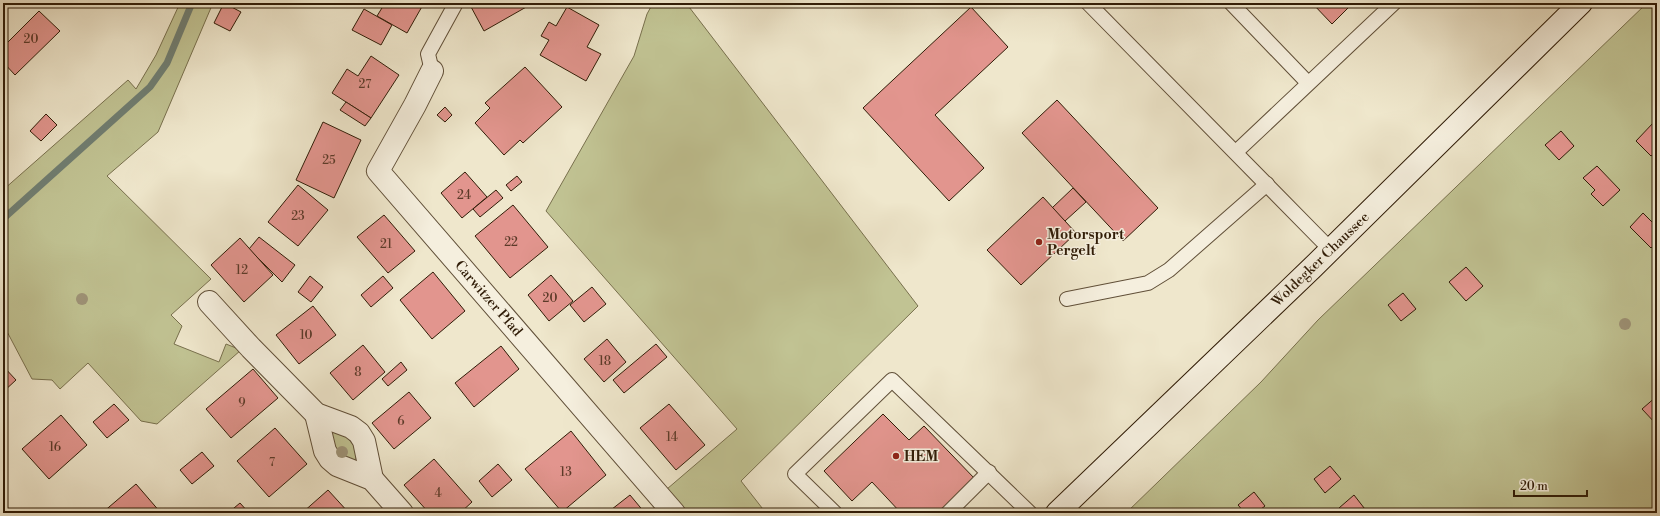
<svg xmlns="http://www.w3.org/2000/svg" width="1660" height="516" viewBox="0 0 1660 516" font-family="'Libre Bodoni',serif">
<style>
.green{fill:#c1c393;stroke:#78704d}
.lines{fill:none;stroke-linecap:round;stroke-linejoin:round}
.stream{stroke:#707e72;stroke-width:7}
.building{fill:#e2958e;stroke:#301c07}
.service-casing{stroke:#604f38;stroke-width:16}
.minor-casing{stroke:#604f38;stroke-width:24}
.secondary-casing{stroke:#301c07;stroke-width:24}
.service{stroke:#f5efde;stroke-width:14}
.minor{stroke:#f5efde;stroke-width:22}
.secondary{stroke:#f5efde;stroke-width:22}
.tree{fill:#9e9377}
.poi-dot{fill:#8f2418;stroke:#f5efde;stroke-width:1.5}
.labels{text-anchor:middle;stroke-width:3;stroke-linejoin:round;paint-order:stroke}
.number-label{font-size:12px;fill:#5c3a29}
.poi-label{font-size:14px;font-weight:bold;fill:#301c07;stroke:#f5efde;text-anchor:start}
.street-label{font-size:14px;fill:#301c07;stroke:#f5efde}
</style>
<rect width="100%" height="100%" fill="#efe7cc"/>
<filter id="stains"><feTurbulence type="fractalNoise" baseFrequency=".005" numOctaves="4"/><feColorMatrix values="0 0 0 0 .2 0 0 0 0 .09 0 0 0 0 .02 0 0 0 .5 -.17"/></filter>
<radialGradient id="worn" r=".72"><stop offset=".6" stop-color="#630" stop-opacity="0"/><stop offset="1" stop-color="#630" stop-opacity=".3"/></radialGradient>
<g class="green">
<path d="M180,3H213L158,132L107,176L211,279L171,315L182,326L174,344L219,362L226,344L241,350L157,424L141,421L88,363L60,389L52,380L32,379L3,324V190L128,80L136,89L156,55Z"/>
<path d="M653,3H686L918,306L741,481L766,513H688L667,489L737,429L546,211L634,56L647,14Z"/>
<path d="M1647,3H1657V513H1126L1261,382L1318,320Z"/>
<path d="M330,430L344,434L356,448V461C336,457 332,450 330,430Z"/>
</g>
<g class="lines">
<path class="stream" d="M3,219L150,87L167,63L192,3"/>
</g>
<g class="building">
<path d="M224,3L241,12L230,31L214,23Z"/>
<path d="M385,3H424L407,33L377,16Z"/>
<path d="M474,3H526L528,6L484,31L470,5Z"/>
<path d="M1312,3H1353L1332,24Z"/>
<path d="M567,7L599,25L587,47L601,54L586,81L540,55L549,40L541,36L549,22L556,26Z"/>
<path d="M971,7L1008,47L935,115L984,168L949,201L863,108Z"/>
<path d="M364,9L392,25L381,45L352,30Z"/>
<path d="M39,11L60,31L15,75L3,62V47Z"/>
<path d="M371,56L399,75L371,118L332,93L347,69L358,76Z"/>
<path d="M525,67L562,107L523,143L520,140L504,155L475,123L490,108L485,103Z"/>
<path d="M1057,100L1158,208L1123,241L1022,133Z"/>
<path d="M346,102L371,118L365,126L340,110Z"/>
<path d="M445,107L452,115L445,122L437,115Z"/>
<path d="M46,114L57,125L41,141L30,131Z"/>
<path d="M323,122L361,140L334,198L296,180Z"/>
<path d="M1654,122L1657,125V151L1651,156L1636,141Z"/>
<path d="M1561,131L1574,146L1559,160L1545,145Z"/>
<path d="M1597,166L1620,190L1603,206L1591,194L1595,190L1583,178Z"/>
<path d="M465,172L487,197L462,218L441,193Z"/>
<path d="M517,176L522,182L511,191L506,185Z"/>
<path d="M298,185L328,210L298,246L268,222Z"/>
<path d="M1073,188L1086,202L1065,221L1052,208Z"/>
<path d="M496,190L503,198L480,217L473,209Z"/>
<path d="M1043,197L1076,233L1021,285L987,250Z"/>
<path d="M513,205L548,247L510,278L475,236Z"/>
<path d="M1643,213L1657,227V242L1651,248L1630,227Z"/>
<path d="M384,215L415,251L388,273L357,237Z"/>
<path d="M259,237L295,265L282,282L249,249Z"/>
<path d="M240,238L273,275L244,302L211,265Z"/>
<path d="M1466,267L1483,286L1466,301L1449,282Z"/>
<path d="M433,272L465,311L432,339L400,300Z"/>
<path d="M551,275L573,301L549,321L528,295Z"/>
<path d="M310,276L323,287L311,302L298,292Z"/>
<path d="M383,276L393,288L371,307L361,295Z"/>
<path d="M592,287L606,304L584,322L570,305Z"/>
<path d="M1403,293L1416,309L1401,321L1388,305Z"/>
<path d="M313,306L336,335L299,364L276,335Z"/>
<path d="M607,339L626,362L604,382L584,359Z"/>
<path d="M656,344L667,357L624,393L613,380Z"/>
<path d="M363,345L385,372L353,400L330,373Z"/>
<path d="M501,346L519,369L474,407L455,383Z"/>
<path d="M401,362L407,370L388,386L382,379Z"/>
<path d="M3,366L16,380L3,392Z"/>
<path d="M253,369L278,398L231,438L206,409Z"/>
<path d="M409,392L431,418L394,449L372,423Z"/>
<path d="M1657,396V425L1642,409Z"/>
<path d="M114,404L129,420L107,438L93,422Z"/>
<path d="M669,404L705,445L676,470L640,428Z"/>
<path d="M883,414L909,440L924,426L976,480L941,513H901L872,482L852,501L824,471Z"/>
<path d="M61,415L87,445L49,479L22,449Z"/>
<path d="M275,428L307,464L269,497L237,461Z"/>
<path d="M571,431L606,475L562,512L525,469Z"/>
<path d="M202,452L214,466L192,484L180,470Z"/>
<path d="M434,459L472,502L460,513H429L404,485Z"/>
<path d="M498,464L512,480L492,497L479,481Z"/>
<path d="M1330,466L1341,479L1325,493L1314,479Z"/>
<path d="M136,484L161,513H102Z"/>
<path d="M328,490L349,513H302Z"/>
<path d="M1254,492L1265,506L1256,513H1245L1238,505Z"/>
<path d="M630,495L645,513H607Z"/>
<path d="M1354,495L1368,513H1343L1339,508Z"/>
<path d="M240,503L249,513H228Z"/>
</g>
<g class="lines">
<defs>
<g id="service">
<path d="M1088,3L1331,250"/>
<path d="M1231,3L1308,83"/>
<path d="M432,71L428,54L456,3"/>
<path d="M1236,152L1394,3"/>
<path d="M1067,299L1148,283L1169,270L1267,184"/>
<path d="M835,513L795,474L892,380L1030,513"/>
<path d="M948,513L989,472"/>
</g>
<g id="minor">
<path d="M432,71L415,105L378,171L674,513"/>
<path d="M209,302L251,348L316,414L351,427L359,433L364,441L372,479"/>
<path d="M316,414L325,451L330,459L337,465L372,479L402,513"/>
</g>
<path id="secondary" d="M1057,513L1312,268L1581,3"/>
</defs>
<use href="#service" class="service-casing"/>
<use href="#minor" class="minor-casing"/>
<use href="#secondary" class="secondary-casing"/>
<use href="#service" class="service"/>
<use href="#minor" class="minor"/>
<use href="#secondary" class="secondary"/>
</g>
<g class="tree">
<circle cx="82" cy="299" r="6"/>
<circle cx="1625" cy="324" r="6"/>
<circle cx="342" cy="452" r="6"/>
</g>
<g class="poi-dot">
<circle cx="1039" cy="242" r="4"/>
<circle cx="896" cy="456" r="4"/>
</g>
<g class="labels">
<g class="number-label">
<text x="31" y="43">20</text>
<text x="365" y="88">27</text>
<text x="329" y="164">25</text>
<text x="464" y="199">24</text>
<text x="298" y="220">23</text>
<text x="511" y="246">22</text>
<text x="386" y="248">21</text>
<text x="242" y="274">12</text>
<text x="550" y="302">20</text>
<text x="306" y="339">10</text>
<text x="605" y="365">18</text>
<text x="358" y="376">8</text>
<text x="242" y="407">9</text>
<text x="401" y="425">6</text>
<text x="672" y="441">14</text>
<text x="55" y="451">16</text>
<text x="272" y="466">7</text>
<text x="566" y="476">13</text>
<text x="438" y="497">4</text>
</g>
<g class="poi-label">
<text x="1047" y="239">Motorsport<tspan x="1047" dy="16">Pergelt</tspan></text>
<text x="904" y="461">HEM</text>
</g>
<g class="street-label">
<text transform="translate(1320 259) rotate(-44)" y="5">Woldegker Chaussee</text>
<text transform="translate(489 298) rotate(49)" y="5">Carwitzer Pfad</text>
</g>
</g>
<rect width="1660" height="516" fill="none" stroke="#efe7cc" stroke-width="16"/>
<rect x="4" y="4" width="1652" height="508" fill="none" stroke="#301c07" stroke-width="2"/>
<rect x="8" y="8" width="1644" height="500" fill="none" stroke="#301c07"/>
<path d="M1514 490v6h73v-6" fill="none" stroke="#301c07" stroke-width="2"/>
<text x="1520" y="490" font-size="12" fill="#301c07" stroke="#f5efde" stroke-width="3" paint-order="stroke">20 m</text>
<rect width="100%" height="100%" filter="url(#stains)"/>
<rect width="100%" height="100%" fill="url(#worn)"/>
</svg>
